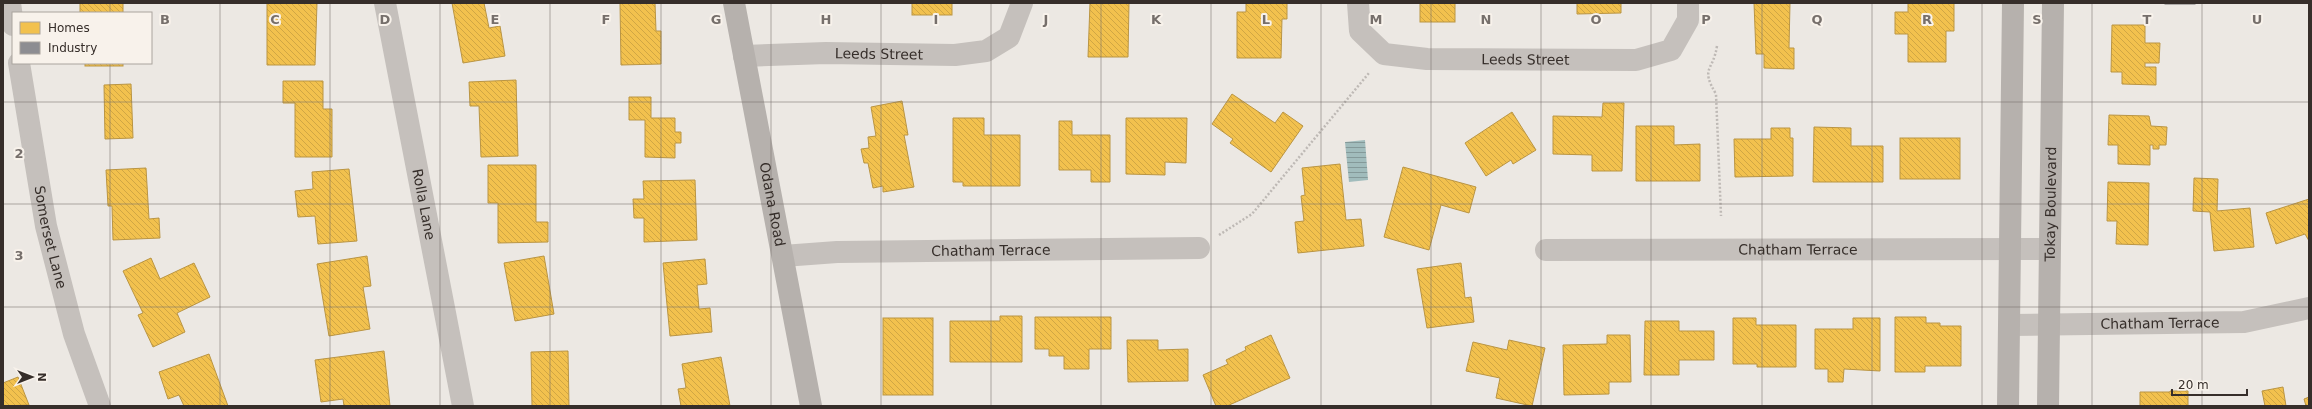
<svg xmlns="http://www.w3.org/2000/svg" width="2312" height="409" viewBox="0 0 2312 409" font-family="'DejaVu Sans',sans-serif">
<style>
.water{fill:url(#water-rules)}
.homes{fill:url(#homes-back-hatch);stroke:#ba9543}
.industry{fill:url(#industry-back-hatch);stroke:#737073}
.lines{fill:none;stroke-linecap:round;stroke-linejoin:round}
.path{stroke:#beb9b5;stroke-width:2.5;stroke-dasharray:2 2;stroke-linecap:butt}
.street{stroke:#c5c0bc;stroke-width:22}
.secondary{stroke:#b6b1ad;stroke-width:22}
.grid{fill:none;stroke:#766f6b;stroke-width:1;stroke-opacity:0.55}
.labels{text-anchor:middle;stroke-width:4;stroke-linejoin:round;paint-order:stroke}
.street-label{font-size:14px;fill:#362e2a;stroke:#f8f2eb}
.grid-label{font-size:13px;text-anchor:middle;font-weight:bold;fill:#766f6b;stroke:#f8f2eb;stroke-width:4;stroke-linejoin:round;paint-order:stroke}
</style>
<defs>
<pattern id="water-rules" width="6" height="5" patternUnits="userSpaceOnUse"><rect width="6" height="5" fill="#a1bcbc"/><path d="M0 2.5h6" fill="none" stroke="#849999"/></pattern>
<pattern id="homes-back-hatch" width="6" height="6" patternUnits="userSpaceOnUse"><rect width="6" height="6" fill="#f2c14e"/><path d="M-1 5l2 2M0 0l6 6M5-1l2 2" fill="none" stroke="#d0a644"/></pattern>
<pattern id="industry-back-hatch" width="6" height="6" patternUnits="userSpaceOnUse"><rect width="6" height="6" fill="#8d8d92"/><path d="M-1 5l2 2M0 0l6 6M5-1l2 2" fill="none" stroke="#747477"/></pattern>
</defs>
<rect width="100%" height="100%" fill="#ece8e3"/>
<path class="water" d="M1365,140L1368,180L1349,182L1345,142Z"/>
<g class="homes">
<rect x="80" y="3" width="43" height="10"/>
<path d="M267,3H317L315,65H267Z"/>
<path d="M452,3H484L489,28L500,26L505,56L463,63Z"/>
<path d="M620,3H655L656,31H661V64L621,65Z"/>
<rect x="912" y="3" width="40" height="12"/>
<path d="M1090,3H1129L1128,57H1088Z"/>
<path d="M1246,3H1287V19H1282L1281,58H1237V12H1246Z"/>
<rect x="1420" y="3" width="35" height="19"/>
<path d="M1577,3H1621V13L1577,14Z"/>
<path d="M1754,3H1790L1789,48H1794V69L1764,68V54H1756Z"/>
<path d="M1908,3H1954V31H1946V62H1908V34H1895V12H1908Z"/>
<path d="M2112,25H2145V43H2160L2159,63H2145V67H2156V85L2122,84V72H2111Z"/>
<rect x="85" y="63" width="38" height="3"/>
<path d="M516,80L518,156L481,157L479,106H470L469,82Z"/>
<path d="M283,81H323V109H332V157H295V103H283Z"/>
<path d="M131,84L133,138L105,139L104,85Z"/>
<path d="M1232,94L1275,123L1283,112L1303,126L1271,172L1230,143L1233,139L1212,124Z"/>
<path d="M629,97H651V118H675V132H681V143H675V158L645,157V120H629Z"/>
<path d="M902,101L908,135H904L914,187L883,192V186L873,188L868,163H864L861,149L869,148L868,137L876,136L871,107Z"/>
<path d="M1603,103H1624L1622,171H1592V155L1553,154V116L1602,117Z"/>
<path d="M1512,112L1536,150L1513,164L1511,160L1486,176L1465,143Z"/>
<path d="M2109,115L2149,116L2151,126L2167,127L2166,145H2159V149H2153V145H2150V165L2118,164V145H2108Z"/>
<path d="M953,118H984V135H1020V186H963V182H953Z"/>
<path d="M1126,118H1187L1186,163L1165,162V175L1126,174Z"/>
<path d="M1059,121H1072V135H1110V182H1091V170H1059Z"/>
<path d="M1636,126H1674V145L1700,144V181H1636Z"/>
<path d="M1814,127L1851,128V146H1883V182H1813Z"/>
<path d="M1771,128H1790V138H1793V176L1735,177L1734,139H1771Z"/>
<rect x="1900" y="138" width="60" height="41"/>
<path d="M1340,164L1346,220L1361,219L1364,246L1298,253L1295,222L1304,221L1301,196L1305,195L1302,168Z"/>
<path d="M488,165H536V222H548V242L498,243V203H488Z"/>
<path d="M1403,167L1476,187L1469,213L1441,205L1429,250L1384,237Z"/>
<path d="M146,168L149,219L159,218L160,238L113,240L112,206H108L106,170Z"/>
<path d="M349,169L357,241L318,244L315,216L298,217L295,191L313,189L312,172Z"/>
<path d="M2194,178L2218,179L2217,211L2250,208L2254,247L2214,251L2210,212L2193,211Z"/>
<path d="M695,180L697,240L644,242V218H634L633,199H644L643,181Z"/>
<path d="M2108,182L2149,183L2148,245L2116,244L2117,221H2107Z"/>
<path d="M2309,199V241L2305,234L2276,244L2266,213Z"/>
<path d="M367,256L371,286L363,287L370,329L329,336L317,264Z"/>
<path d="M544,256L554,314L515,321L504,263Z"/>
<path d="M151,258L160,279L194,263L210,297L177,313L185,332L153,347L138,315L143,313L123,271Z"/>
<path d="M705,259L707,284L697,285L699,309L710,308L712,332L670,336L663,263Z"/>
<path d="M1461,263L1465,298L1471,297L1474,322L1427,328L1417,269Z"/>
<path d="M1000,316H1022V362H950V321H1000Z"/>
<path d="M1035,317H1111V349H1089V369H1064V356H1049V349H1035Z"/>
<path d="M1895,317H1926V323H1940V326H1961V366H1925V372H1895Z"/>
<rect x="883" y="318" width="50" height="77"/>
<path d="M1733,318H1756V325H1796V367H1757V364H1733Z"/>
<path d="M1853,318H1880V371L1844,369L1843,382H1828V369H1815V329H1853Z"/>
<path d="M1645,321H1679V331H1714V360H1679V375H1644Z"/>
<path d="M1271,335L1290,378L1227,406H1216L1203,375L1228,364L1226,360L1246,350L1245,347Z"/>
<path d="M1607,335H1630L1631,382H1609V394L1564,395L1563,345L1607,344Z"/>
<path d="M1127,340H1158V350L1188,349V381L1128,382Z"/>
<path d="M1509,340L1545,348L1532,406L1496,398L1500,378L1466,371L1473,342L1507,350Z"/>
<path d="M384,351L390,406H344L343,399L321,402L315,360Z"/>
<path d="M568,351L569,406H532L531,352Z"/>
<path d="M209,354L228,406H184L179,395L168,399L159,372Z"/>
<path d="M721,357L730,406H681L678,389L686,388L682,364Z"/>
<path d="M18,377L29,405L3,406V383Z"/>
<path d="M2283,387L2286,406H2265L2262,391Z"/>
<path d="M2170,391H2188V406H2140V392H2170Z"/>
<path d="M2309,397V406H2306L2304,399Z"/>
</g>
<rect class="industry" x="2165" y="3" width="30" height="1"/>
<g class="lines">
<g class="path">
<path d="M1717,46C1713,72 1700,67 1716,94L1721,216"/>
<path d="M1219,235L1252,214L1369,73"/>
</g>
<g class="street">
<path d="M10,3L13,25"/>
<path id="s1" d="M385,3L463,406"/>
<path id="s2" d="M1358,3L1360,31L1384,54L1427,59L1636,60L1671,50L1688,20V3"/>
<path id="s3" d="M744,56L826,53L955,55L986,51L1009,37L1022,3"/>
<path id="s4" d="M19,63L46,226L74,334L100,406"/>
<path id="s5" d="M1546,250L2049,249"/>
<path id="s6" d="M783,256L837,252L1199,248"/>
<path id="s7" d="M2010,325L2244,322L2309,308"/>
</g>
<g class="secondary">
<path id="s8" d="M734,3L811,406"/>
<path d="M2008,406L2013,3"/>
<path id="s9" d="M2048,406L2053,3"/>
</g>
</g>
<path class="grid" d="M110,3V13M220,3V406M330,3V406M440,3V406M550,3V406M661,3V406M771,3V406M881,3V406M991,3V406M1101,3V406M1211,3V406M1321,3V406M1431,3V406M1541,3V406M1651,3V406M1762,3V406M1872,3V406M1982,3V406M2092,3V406M2202,3V406M110,63V406M3,102H2309M3,204H2309M3,307H2309"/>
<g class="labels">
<g class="street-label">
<text dy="5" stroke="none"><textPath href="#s3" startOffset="135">Leeds Street</textPath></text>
<text dy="5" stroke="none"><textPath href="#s2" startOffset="203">Leeds Street</textPath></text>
<text dy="5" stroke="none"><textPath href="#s1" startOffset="205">Rolla Lane</textPath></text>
<text dy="5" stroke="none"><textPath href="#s8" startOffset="205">Odana Road</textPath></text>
<text dy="5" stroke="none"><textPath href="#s9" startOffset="202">Tokay Boulevard</textPath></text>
<text dy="5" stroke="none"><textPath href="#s4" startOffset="177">Somerset Lane</textPath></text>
<text dy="5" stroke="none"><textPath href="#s6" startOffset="208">Chatham Terrace</textPath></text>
<text dy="5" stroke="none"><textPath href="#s5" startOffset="252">Chatham Terrace</textPath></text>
<text dy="5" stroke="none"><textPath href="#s7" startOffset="150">Chatham Terrace</textPath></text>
</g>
</g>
<g class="grid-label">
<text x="165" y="24">B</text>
<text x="275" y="24">C</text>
<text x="385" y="24">D</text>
<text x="495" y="24">E</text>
<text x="606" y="24">F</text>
<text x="716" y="24">G</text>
<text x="826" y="24">H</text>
<text x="936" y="24">I</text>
<text x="1046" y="24">J</text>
<text x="1156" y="24">K</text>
<text x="1266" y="24">L</text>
<text x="1376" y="24">M</text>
<text x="1486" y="24">N</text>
<text x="1596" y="24">O</text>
<text x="1706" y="24">P</text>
<text x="1817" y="24">Q</text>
<text x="1927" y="24">R</text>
<text x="2037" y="24">S</text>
<text x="2147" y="24">T</text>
<text x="2257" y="24">U</text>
<text x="19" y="158">2</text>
<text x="19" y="260">3</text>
</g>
<rect width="2312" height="409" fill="none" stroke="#362e2a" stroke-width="8"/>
<rect x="12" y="12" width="140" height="52" fill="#f8f2eb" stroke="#aaa49e"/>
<rect x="20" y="22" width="20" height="12" fill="#f2c14e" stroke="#aaa49e"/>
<text x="48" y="32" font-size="12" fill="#362e2a">Homes</text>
<rect x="20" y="42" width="20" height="12" fill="#8d8d92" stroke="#aaa49e"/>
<text x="48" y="52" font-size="12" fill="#362e2a">Industry</text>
<g transform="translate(32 377) rotate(90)" stroke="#f8f2eb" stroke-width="3" paint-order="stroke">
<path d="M0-3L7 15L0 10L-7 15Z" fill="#362e2a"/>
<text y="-6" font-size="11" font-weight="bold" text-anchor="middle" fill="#362e2a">N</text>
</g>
<path d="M2172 389v6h75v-6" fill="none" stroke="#362e2a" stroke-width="2"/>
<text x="2178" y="389" font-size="12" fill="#362e2a" stroke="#f8f2eb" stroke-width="3" paint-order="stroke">20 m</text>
</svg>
